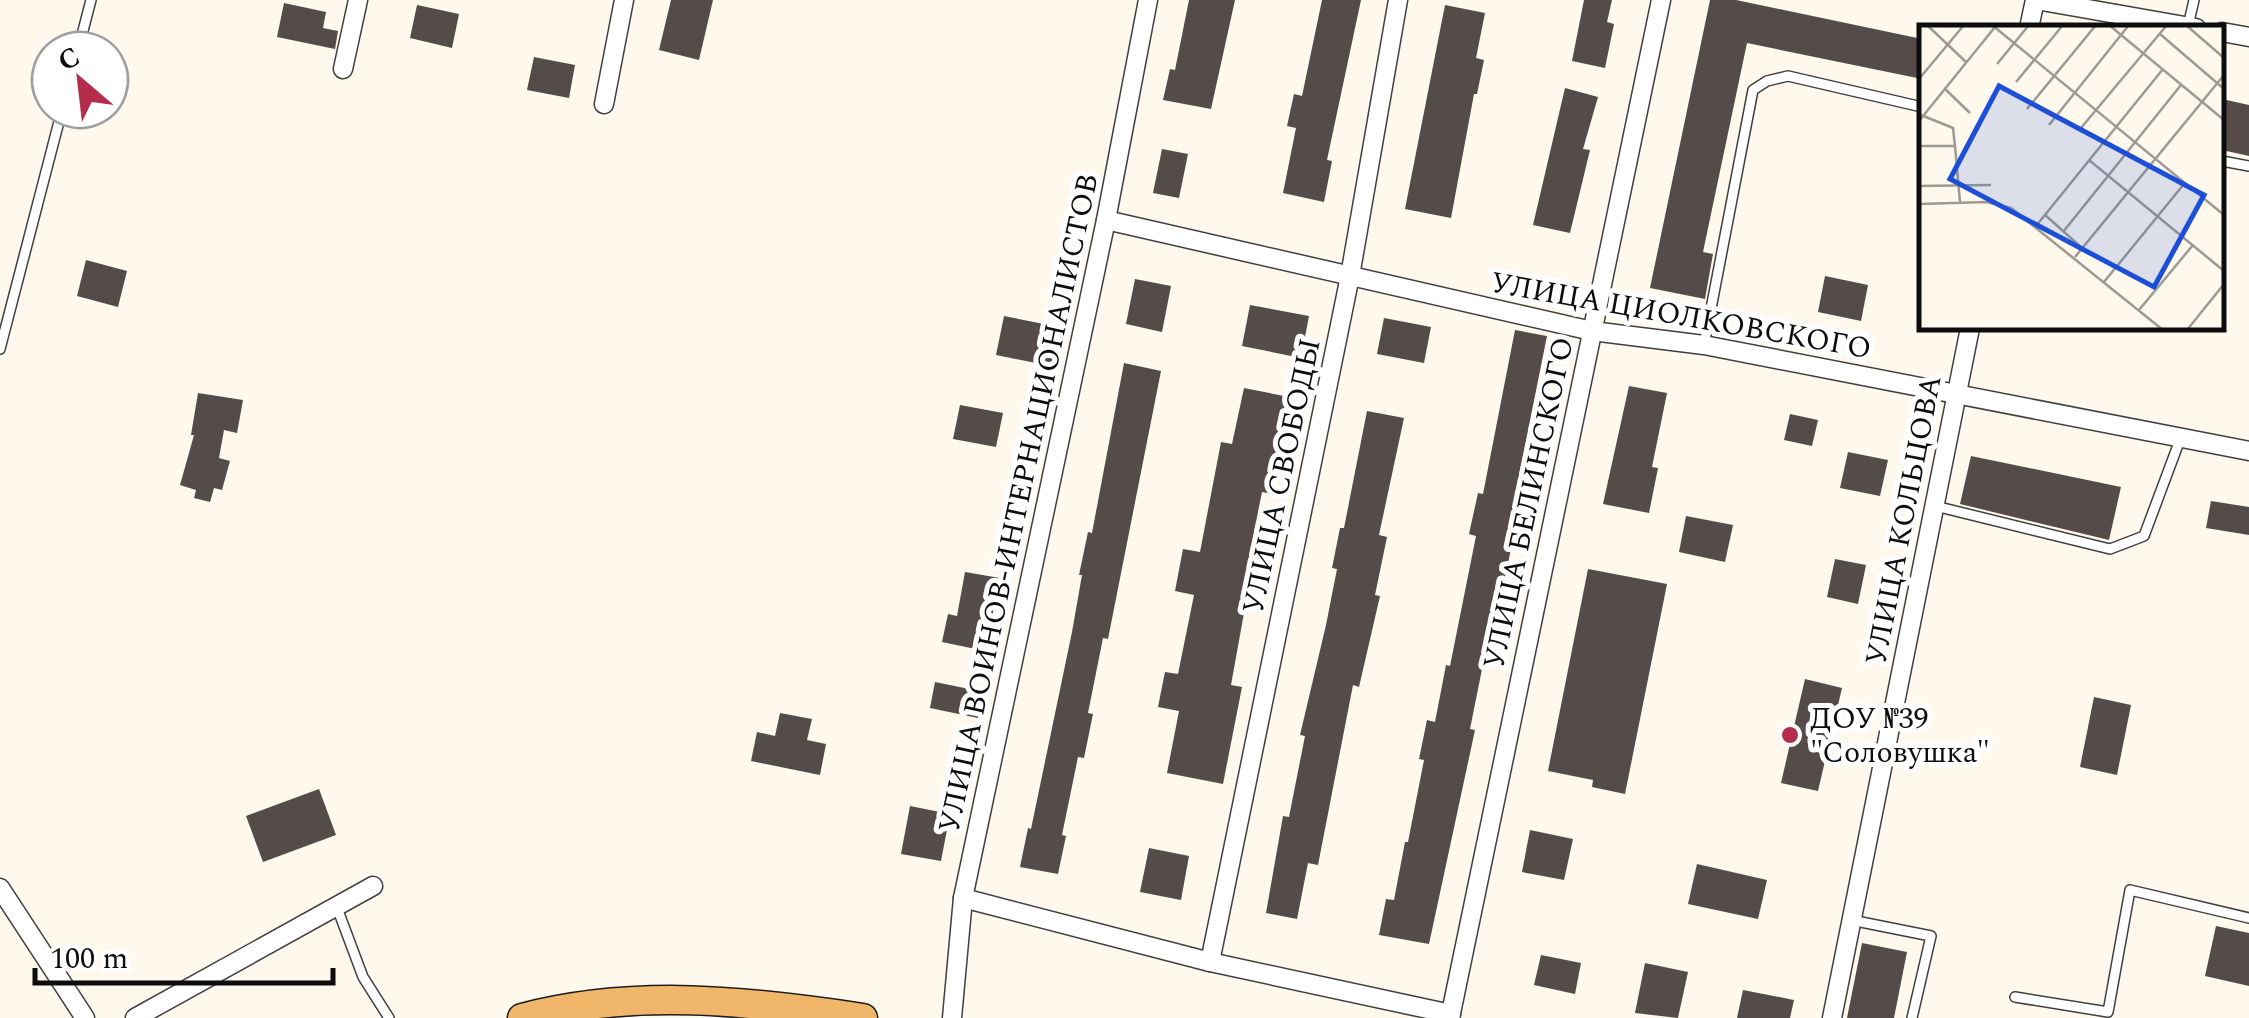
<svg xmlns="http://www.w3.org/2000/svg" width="2249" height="1018" viewBox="0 0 2249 1018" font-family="Spectral,serif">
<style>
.building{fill:#554c4a}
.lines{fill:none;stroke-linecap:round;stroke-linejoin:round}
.service-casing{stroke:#404040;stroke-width:12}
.minor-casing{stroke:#404040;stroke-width:21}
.primary-casing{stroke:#1e1e1e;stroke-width:31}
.service{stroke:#fff;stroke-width:9}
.minor{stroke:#fff;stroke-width:18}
.primary{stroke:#f0b76b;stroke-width:28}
.poi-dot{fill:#b42d4c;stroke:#fff;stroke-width:4}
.labels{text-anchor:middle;stroke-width:10;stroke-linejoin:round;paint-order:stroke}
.street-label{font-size:30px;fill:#0d0d0d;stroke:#fff}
.poi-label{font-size:30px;fill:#0d0d0d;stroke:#fff;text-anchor:start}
.inset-road{fill:none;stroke:#9e9a93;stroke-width:2.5}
.view{fill:#1d4ed8;fill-opacity:0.15;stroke:#1d4ed8;stroke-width:5}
.inset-edge{fill:none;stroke:#0d0d0d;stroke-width:5}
</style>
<rect width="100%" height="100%" fill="#fef8ed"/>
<g class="building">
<path d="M671,0H713L699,60L659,50Z"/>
<path d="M1189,0H1235L1211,109L1163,100L1170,69L1175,70Z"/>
<path d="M1322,0H1361L1327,160L1332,161L1324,202L1283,193L1296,128L1287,126L1294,94L1302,96Z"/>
<path d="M1584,0H1612L1607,22L1614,24L1605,68L1572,61Z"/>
<path d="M1710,0H1736L1922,39V79L1747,43L1703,252L1713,254L1705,299L1650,288Z"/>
<path d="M284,3L326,12L323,28L338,31L335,49L277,37Z"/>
<path d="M417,5L459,14L452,48L410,38Z"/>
<path d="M1445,5L1485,13L1476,58L1484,60L1477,94H1474L1451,218L1405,209Z"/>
<path d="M534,57L575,65L569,98L527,90Z"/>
<path d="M1565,88L1598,97L1583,149L1590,150L1570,233L1533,225Z"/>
<path d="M2222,99L2249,105V156L2222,150Z"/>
<path d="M1162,149L1188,154L1179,198L1153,193Z"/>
<path d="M86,260L127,271L118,307L77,296Z"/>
<path d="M1825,276L1868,285L1861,321L1818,312Z"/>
<path d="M1135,279L1171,286L1162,332L1126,324Z"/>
<path d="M1250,305L1309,316L1301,358L1242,346Z"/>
<path d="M1004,316L1059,327L1051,366L996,355Z"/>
<path d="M1384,318L1431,327L1424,363L1377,354Z"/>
<path d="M1515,330L1547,336L1514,500L1519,501L1509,559L1500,600L1496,599L1470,729L1475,730L1429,944L1379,935L1386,899L1394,900L1405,842H1408L1424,760L1419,759L1427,720L1435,722L1446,665L1450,666L1476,536L1469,534L1478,493L1483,494Z"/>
<path d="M1124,363L1161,371L1108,639L1103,638L1088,713L1093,714L1084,758L1078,757L1062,835L1066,836L1058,874L1020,867L1028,828L1031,829L1072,632L1082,575H1079L1088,532L1092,533Z"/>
<path d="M1629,386L1667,393L1652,467L1658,468L1649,513L1603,504Z"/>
<path d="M1244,388L1289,397L1272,494L1262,492L1248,562L1253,563L1231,685L1242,687L1223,784L1167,773L1179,711L1158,707L1165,672L1178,674L1194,595L1175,591L1183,549L1200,552L1221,442L1232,444Z"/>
<path d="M198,393L243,400L237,433L224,430L219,458L230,461L222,490L214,488L210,502L194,498L196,490L180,485L194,435H191Z"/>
<path d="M960,405L1003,413L996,447L953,439Z"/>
<path d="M1367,411L1404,418L1379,535L1387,537L1375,595L1380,596L1359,687L1353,685L1318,865L1308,863L1297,919L1266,913L1283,816L1289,817L1305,736L1300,735L1326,625L1337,569L1332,568L1340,528H1344Z"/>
<path d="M1790,414L1818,420L1812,446L1784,440Z"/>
<path d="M1848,452L1888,460L1880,496L1840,488Z"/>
<path d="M1971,456L2121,487L2109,540L1960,504Z"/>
<path d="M2211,501L2249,507V535L2206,528Z"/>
<path d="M1686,516L1733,525L1725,562L1679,552Z"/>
<path d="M1835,559L1866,565L1858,604L1827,597Z"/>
<path d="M1588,569L1667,584L1625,794L1592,787L1593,780L1548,771Z"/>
<path d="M965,572L1000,578L985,651L942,642L948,614L957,616Z"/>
<path d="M1805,679L1842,688L1818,791L1781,783Z"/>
<path d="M935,682L984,692L978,718L930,708Z"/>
<path d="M2094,697L2131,705L2117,775L2080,767Z"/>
<path d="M780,713L812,719L807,740L826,744L820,775L751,761L757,732L775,736Z"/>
<path d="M319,789L336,835L263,862L246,816Z"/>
<path d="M910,806L950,814L941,861L901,854Z"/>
<path d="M1530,830L1573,839L1564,880L1522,872Z"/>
<path d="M1149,848L1189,856L1181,900L1140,892Z"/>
<path d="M1697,864L1767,880L1758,919L1688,904Z"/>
<path d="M2216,926L2249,933V986L2205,976Z"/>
<path d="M1862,943L1907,952L1894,1018H1847Z"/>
<path d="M1541,955L1581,963L1575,994L1534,985Z"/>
<path d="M1645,963L1688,972L1678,1018L1635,1013Z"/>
<path d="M1743,990L1794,1000L1790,1018H1737Z"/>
</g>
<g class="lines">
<defs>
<g id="service">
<path d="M2188,26L2194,0"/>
<path d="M78,50L91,0"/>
<path d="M2222,161L2249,166"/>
<path d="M1704,345L1753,90L1767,81L1788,76L1922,107"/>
<path d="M0,349L62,110"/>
<path d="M1935,506L2110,549L2144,536L2181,437"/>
<path d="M336,905L363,977L389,1018"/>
<path d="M1851,920L1931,936L1912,1018"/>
<path d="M2015,997L2108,1012L2130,890L2249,918"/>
</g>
<g id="minor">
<path d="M2036,0L2196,28"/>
<path d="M2029,28L2035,0"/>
<path d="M2222,32L2249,37"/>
<path d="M343,69L358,0"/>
<path d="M604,104L624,0"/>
<path d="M1106,220L1592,331L1704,345L2249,451"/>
<path d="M0,888L85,1018"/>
<path d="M963,898L1210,962L1451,1014"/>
<path d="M1210,962L1350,276L1398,0"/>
<path d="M135,1018L373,886"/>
<path d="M952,1018L963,898L1106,220L1148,0"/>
<path d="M1450,1018L1661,0"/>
<path d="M1832,1018L1970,328"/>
</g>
<path id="primary" d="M522,1018C635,988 749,1001 863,1018"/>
</defs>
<use href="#service" class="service-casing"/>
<use href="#minor" class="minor-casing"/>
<use href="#primary" class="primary-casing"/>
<use href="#service" class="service"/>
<use href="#minor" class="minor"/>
<use href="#primary" class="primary"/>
</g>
<circle class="poi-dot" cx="1790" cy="735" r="10"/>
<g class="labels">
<g class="street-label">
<text transform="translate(1681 315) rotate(10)" y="10">УЛИЦА ЦИОЛКОВСКОГО</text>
<text transform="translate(1281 476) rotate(-78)" y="10">УЛИЦА СВОБОДЫ</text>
<text transform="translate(1018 503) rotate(-78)" y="10">УЛИЦА ВОИНОВ-ИНТЕРНАЦИОНАЛИСТОВ</text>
<text transform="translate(1528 503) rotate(-78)" y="10">УЛИЦА БЕЛИНСКОГО</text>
<text transform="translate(1903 520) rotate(-79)" y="10">УЛИЦА КОЛЬЦОВА</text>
</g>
<g class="poi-label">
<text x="1810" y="728">ДОУ №39<tspan x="1810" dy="34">"Соловушка"</tspan></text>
</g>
</g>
<g transform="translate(1919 25)">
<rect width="305" height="305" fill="#fef8ed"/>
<path class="inset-road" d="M8,0L47,37M73,0L305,190M190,0L305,95M267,0L305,33M241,9L305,64M78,39L110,0M0,54L45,0M97,57L144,0M25,63L51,88M108,84L177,0M2,90L34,103L36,121M0,96L76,2M130,100L210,0M162,103L248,0M0,121H36L41,177M170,135L305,246M0,161L72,160M0,179L67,177L92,183L244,305M125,189L163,223M117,201L244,44M144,207L262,60M156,232L305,50M185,257L265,159M220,285L274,220M268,305L305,259"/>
<path class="view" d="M80,61L285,170L235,262L31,154Z"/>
<rect width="305" height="305" class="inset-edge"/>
</g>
<g transform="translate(80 80) rotate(332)"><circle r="48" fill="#ffffff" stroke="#9e9e9e" stroke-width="2.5"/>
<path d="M0-8L18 38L0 25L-18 38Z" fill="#b42d4c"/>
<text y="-15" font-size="28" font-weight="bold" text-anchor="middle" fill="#0d0d0d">С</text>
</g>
<path d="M35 968v15h298v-15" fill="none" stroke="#0d0d0d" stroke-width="5"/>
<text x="50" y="968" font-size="30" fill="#0d0d0d" stroke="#ffffff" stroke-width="8" paint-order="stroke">100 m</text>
</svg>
